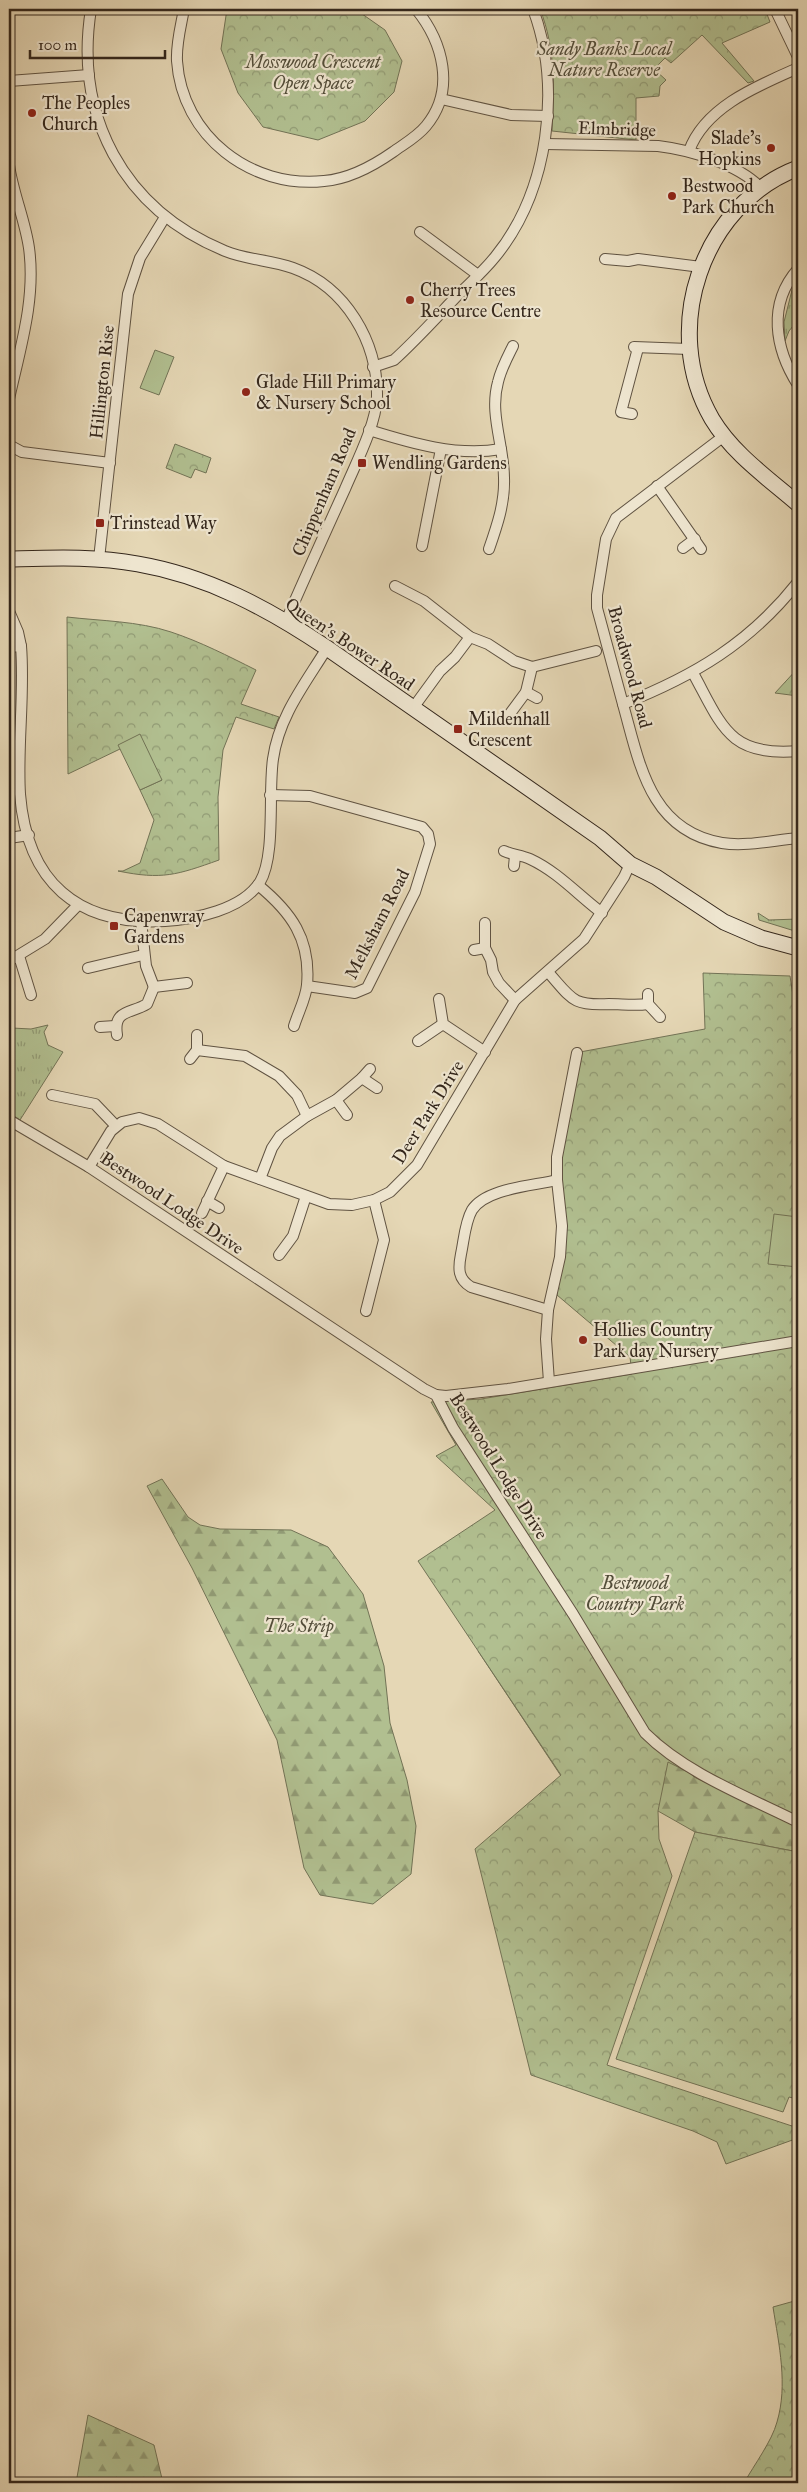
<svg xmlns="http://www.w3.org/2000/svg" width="807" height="2492" viewBox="0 0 807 2492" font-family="'IM FELL Great Primer',serif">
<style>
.grass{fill:url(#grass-tufts);stroke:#727356}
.forest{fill:url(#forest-firs);stroke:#727356}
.park{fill:url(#park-crowns);stroke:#727356}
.pitch{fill:#b1bf90;stroke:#727356}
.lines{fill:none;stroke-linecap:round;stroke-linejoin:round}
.street-casing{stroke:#605342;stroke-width:12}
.secondary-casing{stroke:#34271c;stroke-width:17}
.street{stroke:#eee5cf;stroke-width:10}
.secondary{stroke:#eee5cf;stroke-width:15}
.poi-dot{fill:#8f2418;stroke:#eee5cf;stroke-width:2}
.labels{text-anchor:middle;stroke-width:4.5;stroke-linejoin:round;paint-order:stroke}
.park-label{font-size:18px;font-style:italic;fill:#534d39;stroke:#eee5cf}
.poi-label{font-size:18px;fill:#34271c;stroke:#eee5cf;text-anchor:start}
.street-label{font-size:18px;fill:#34271c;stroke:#eee5cf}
</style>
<defs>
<pattern id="grass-tufts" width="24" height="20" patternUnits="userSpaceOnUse" patternTransform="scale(1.25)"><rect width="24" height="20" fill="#b1bf90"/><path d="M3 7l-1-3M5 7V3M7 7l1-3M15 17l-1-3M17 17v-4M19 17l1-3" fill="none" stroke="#919b75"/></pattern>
<pattern id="forest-firs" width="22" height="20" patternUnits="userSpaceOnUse" patternTransform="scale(1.25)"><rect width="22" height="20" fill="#b1bf90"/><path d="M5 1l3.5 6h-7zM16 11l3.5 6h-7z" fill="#919b75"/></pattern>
<pattern id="park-crowns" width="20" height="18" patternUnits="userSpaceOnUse" patternTransform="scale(1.25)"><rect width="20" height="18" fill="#b1bf90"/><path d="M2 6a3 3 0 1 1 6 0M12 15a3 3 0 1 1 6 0" fill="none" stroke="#919b75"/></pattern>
</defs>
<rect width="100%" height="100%" fill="#e5d7b5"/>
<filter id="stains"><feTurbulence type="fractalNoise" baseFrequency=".004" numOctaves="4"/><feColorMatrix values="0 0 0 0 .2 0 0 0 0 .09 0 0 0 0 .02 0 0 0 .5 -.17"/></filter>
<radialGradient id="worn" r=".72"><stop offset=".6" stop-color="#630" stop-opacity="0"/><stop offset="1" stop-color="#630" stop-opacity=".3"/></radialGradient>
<g class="grass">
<path d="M793,286L798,293V320L789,331L785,341L784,322Z"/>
<path d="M758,913L769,920L798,919V932L759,920Z"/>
<path d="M48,1025L44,1032L48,1045L63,1052L20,1120L9,1113V1036L12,1028L31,1029Z"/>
</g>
<g class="forest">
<path d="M162,1479L188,1517L200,1525L220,1529L291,1530L328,1547L363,1594L384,1666L390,1723L407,1780L416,1826L411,1874L373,1904L320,1895L304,1868L277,1740L192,1568L147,1486Z"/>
<path d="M527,1618L694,1777L798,1827V1852L695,1832L658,1811L561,1776L478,1651Z"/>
<path d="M88,2415L154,2445L163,2483H76Z"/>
</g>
<g class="park">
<path d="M227,9H355L385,30L402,61L394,92L365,121L318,140L263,127L238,93L221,49Z"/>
<path d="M540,9H765L770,22L722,43L754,81L748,83L702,35L671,63L665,58L654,69L666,80L660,86L659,96L636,98V140L552,131C554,87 556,50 540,9Z"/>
<path d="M175,444L211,458L206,473L195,469L191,478L166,468Z"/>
<path d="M67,617C101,621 138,621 171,632C201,642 228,656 256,670L241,704L279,717L274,729L236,717L223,750L218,797L219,860C177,875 162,880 118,871H123L140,863L154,820L140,790L162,780L120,749L68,774Z"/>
<path d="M798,668V696L775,693Z"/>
<path d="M703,973L790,976L798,1028V1827L668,1762L658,1811L659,1839L672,1876L607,2065L798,2128V2138L726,2164L717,2142L693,2131L531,2075L475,1849L561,1775L418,1561L495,1510L436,1456L456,1445L431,1402L481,1399L632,1374L630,1357L557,1295L560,1168L580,1052L705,1029Z"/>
<path d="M695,1832L798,1852V2082L793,2098L789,2097L783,2112L616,2059Z"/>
<path d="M798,2300V2483H744C754,2465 772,2441 777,2422C788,2385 779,2345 773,2307Z"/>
</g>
<g class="pitch">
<path d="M155,350L174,357L159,395L140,388Z"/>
<path d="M140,734L162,780L140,790L118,745Z"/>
<path d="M774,1214L798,1217V1267L768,1264Z"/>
</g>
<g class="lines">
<defs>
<g id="street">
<path d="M91,9C74,116 123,209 225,251C247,260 271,260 293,268C346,287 378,342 377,397C376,425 356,463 345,489C325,533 305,577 286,621"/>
<path d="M184,9C181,26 176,43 177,61C182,136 251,189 324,181C350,179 373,166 393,152C404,144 417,137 426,126C456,90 443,42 416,9"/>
<path d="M775,9L798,57"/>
<path d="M9,81L89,75"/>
<path d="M441,99L511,115L548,116"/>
<path d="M545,144L658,146C691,150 737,164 760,187"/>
<path d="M689,151C705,107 757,86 798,68"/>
<path d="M9,165C13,193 25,220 29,248C36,299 20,349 9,399"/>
<path d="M420,232L478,275"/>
<path d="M605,259L628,261L638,259L701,267"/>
<path d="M798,269C767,304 775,349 798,385"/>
<path d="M634,347L689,349"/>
<path d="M373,367L394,360C415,341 435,319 455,298C468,285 483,272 495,257C549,191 562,87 533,9"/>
<path d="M632,414L621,412L638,348"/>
<path d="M369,430C411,443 457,457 501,449"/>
<path d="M724,436L616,518L606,539L597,595V608C606,641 615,675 624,708C640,766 651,831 722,843C746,847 774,840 798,838"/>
<path d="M9,445L22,452L110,463"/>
<path d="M657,486L701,549"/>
<path d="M422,546L441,449"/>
<path d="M683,548L695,539"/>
<path d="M489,549C497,526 505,503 504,478C504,445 489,414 498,382C501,369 507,358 513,346"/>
<path d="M99,559L128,294L140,258L165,217"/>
<path d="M395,586L424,601L470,637L488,644L514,661L532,667L596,651"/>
<path d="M9,611L18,632L21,646C25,695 17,745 20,794C27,882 77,926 165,921C195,919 242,910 260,882C276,855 268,792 273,759C279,716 305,684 327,648"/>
<path d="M9,647L21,646"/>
<path d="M693,673C722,726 729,757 798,751"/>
<path d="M526,692L537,698"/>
<path d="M623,704C694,676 750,643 798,582"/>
<path d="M413,708L440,671L455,657L470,637"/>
<path d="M506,719L526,692L532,667"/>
<path d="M270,795L310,796L422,827L428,834L430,844L415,892L367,988L355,993L307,986"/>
<path d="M9,838L29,835"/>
<path d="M504,851C513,855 521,855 530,859C558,872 578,895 602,913"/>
<path d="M514,866L515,856"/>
<path d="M258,885C291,912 311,939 307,985C306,998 298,1013 294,1026"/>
<path d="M141,921L146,966L154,987"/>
<path d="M485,923V948L491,960L493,972L499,983L515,1000"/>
<path d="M474,950L485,948"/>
<path d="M19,956L31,995"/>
<path d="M9,961L45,939L78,905"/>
<path d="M88,968L143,955"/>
<path d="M548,972C572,999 572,1006 609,1004C622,1004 635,1006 648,1004"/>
<path d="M154,987L187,983"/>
<path d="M648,994V1004L660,1017"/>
<path d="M439,999L443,1024L485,1052"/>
<path d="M100,1027L115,1026"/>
<path d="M117,1035C113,1009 131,1014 147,1004L154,987"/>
<path d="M418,1041L443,1024"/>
<path d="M197,1050L245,1056L279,1076L297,1095L307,1116"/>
<path d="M190,1059L197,1050V1035"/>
<path d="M370,1069L362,1078L377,1088"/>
<path d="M52,1095L95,1104L116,1126"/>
<path d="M336,1100L347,1115"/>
<path d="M9,1120L89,1167L424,1389L436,1395L453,1428L573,1614L645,1733C685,1773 748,1797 798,1822"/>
<path d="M89,1167L111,1131L122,1122L139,1118L158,1124L224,1166L329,1204L352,1205L374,1200L390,1192L417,1165L515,1000L584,939L624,877L630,864"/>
<path d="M260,1179L272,1148L280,1136L307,1116L336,1100L362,1078"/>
<path d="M207,1201L219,1208"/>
<path d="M202,1213L224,1166"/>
<path d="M279,1255L293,1236L306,1196"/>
<path d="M548,1310L471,1287C458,1279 458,1269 461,1254C464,1240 465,1222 472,1210C486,1188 533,1186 557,1180"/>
<path d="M366,1311L384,1240L374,1200"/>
<path d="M549,1382L546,1339L548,1310L560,1257L562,1226L557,1180V1157L577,1053"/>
<path d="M436,1395L446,1396L508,1389L798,1341"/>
</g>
<g id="secondary">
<path d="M798,168C701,205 660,330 712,419C733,454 768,478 798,504"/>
<path d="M9,559C52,558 95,556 138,564C208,576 269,609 327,648L600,838L630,864L656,877L724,922L761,938L798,948"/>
</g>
</defs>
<use href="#street" class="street-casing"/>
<use href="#secondary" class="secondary-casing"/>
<use href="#street" class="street"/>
<use href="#secondary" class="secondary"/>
</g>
<g class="poi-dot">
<circle cx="32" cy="113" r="5"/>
<circle cx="771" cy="148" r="5"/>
<circle cx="672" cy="196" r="5"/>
<circle cx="410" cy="300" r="5"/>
<circle cx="246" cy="392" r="5"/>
<rect x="357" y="458" width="10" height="10" rx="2.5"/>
<rect x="95" y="518" width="10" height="10" rx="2.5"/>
<rect x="453" y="724" width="10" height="10" rx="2.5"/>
<rect x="109" y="921" width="10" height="10" rx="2.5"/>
<circle cx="583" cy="1340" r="5"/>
</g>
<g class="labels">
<g class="park-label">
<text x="604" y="55">Sandy Banks Local<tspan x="604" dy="21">Nature Reserve</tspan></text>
<text x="313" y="68">Mosswood Crescent<tspan x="313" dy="21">Open Space</tspan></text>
<text x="635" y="1589">Bestwood<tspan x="635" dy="21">Country Park</tspan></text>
<text x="299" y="1632">The Strip</text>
</g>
<g class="poi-label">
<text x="42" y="109">The Peoples<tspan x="42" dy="21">Church</tspan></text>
<text x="761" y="144" text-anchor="end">Slade's<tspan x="761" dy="21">Hopkins</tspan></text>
<text x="682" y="192">Bestwood<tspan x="682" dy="21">Park Church</tspan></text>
<text x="420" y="296">Cherry Trees<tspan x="420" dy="21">Resource Centre</tspan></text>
<text x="256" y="388">Glade Hill Primary<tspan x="256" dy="21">&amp; Nursery School</tspan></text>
<text x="372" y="469">Wendling Gardens</text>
<text x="110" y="529">Trinstead Way</text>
<text x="468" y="725">Mildenhall<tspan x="468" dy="21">Crescent</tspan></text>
<text x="124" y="922">Capenwray<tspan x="124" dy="21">Gardens</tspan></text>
<text x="593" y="1336">Hollies Country<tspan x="593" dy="21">Park day Nursery</tspan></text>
</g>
<g class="street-label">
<text transform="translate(617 129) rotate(2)" y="6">Elmbridge</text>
<text transform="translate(102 382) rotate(-84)" y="6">Hillington Rise</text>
<text transform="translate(324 492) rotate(-67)" y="6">Chippenham Road</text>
<text transform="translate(350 644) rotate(34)" y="6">Queen's Bower Road</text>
<text transform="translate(630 667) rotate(75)" y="6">Broadwood Road</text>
<text transform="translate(377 924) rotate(-63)" y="6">Melksham Road</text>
<text transform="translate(428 1112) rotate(-58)" y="6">Deer Park Drive</text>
<text transform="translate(172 1203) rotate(34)" y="6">Bestwood Lodge Drive</text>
<text transform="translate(499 1466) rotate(58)" y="6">Bestwood Lodge Drive</text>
</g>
</g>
<rect width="807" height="2492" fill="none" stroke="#e5d7b5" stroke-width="30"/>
<rect x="10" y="10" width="787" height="2472" fill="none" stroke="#34271c" stroke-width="2.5"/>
<rect x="15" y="15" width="777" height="2462" fill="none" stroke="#34271c"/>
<path d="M30 50v8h135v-8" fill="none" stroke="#34271c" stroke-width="2.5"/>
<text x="38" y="50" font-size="15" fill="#34271c" stroke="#eee5cf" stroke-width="4" paint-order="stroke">100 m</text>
<rect width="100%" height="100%" filter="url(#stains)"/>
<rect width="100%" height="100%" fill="url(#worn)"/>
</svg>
